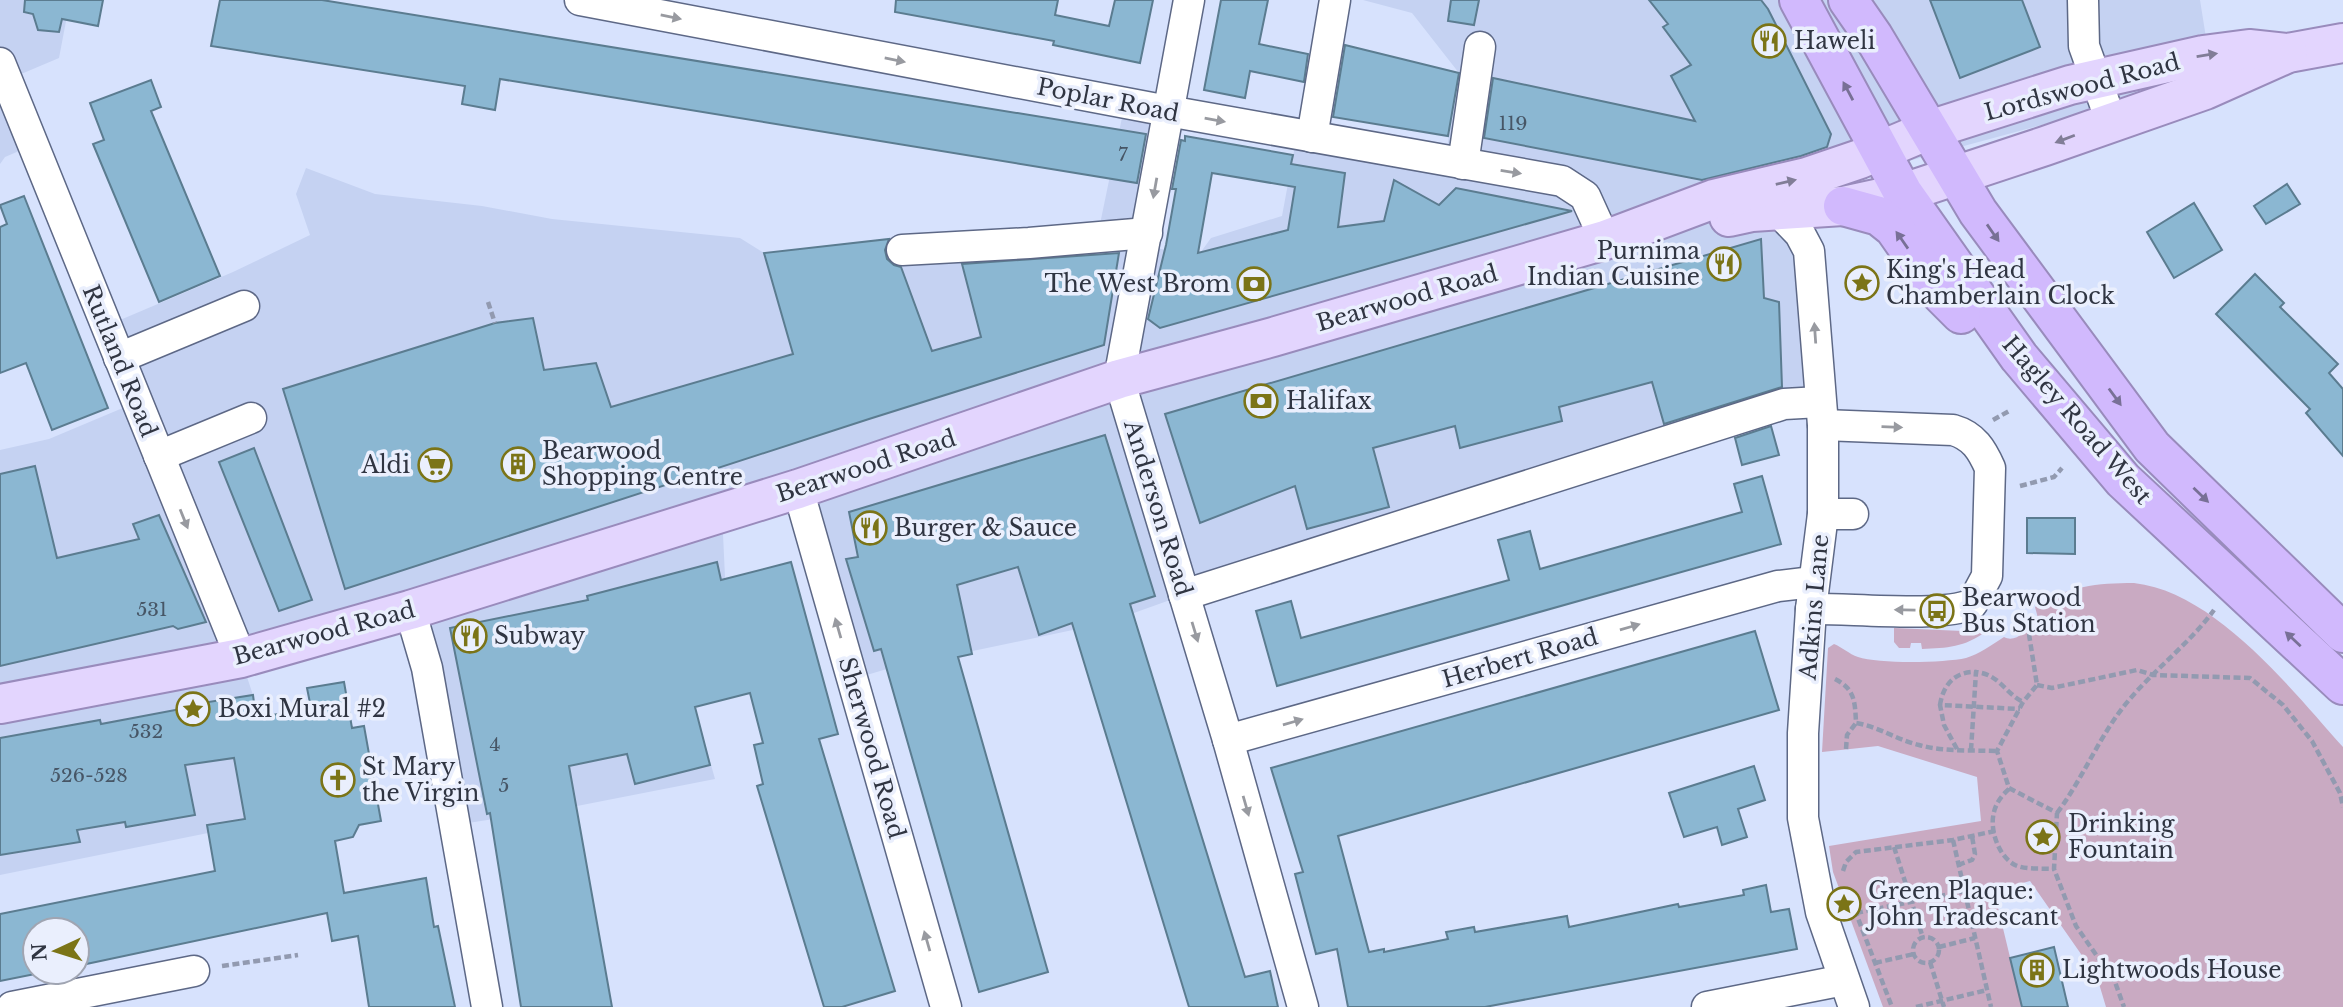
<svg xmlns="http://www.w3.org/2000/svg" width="2343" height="1007" viewBox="0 0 2343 1007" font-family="'Libre Baskerville',serif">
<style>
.built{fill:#c5d2f2}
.green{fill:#c9aac2}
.building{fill:#8bb7d2;stroke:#5b7c90;stroke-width:2;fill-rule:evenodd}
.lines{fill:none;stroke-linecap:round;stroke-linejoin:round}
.minor-casing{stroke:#5d6886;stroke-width:33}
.major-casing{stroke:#998bbc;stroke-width:42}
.highway-casing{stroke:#998bbc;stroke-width:42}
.path{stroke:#929ab0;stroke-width:4.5;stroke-dasharray:7 3.5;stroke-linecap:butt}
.minor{stroke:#fff;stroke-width:30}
.major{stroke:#e3d5fe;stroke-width:38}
.highway{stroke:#d1b9fd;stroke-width:38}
.oneway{fill:#989aa0}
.oneway2{fill:#817d97}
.oneway3{fill:#787096}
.labels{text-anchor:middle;stroke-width:7;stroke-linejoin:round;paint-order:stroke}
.number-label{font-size:19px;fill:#475666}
.poi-label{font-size:23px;fill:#303542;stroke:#eaeffd;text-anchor:start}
.street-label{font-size:23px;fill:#303542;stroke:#eaeffd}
</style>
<rect width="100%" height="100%" fill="#d7e2fd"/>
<g class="built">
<path d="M0,0H70L59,58L7,80L33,145L5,157L0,164Z"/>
<path d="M1363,0H2200L2211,69L2071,117L1890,166L1841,183L1790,221L1820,402L1184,595L1106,623L887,669L853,679L798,489L722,513L726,598L690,690L715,779L577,806L455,825L410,611L241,659L253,695L283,877L208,833L0,875V450L49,439L137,402L106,326L233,272L310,235L296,194L306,168L375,194L482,206L552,219L740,238L764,253L890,239L1099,229L1125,103L1168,111L1145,246L1198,256L1211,238L1282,216L1297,135L1445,161L1459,73L1412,13Z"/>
</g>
<g class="green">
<path d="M2134,583C2215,592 2291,689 2343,747V1007H2106L2097,977L2030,881L1994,891L2022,1007H1883L1833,872L1829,846L1981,821L1977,777L1878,746L1822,752L1828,648L1834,644C1842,647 1849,654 1858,657C1878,664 1944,663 1966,658C1979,654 1992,645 2004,637C2017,644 2029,627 2038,618L2035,607C2066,586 2098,583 2134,583Z"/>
<path d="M1894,628L1985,632C1965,647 1947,648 1922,649L1921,643H1911L1910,648H1899L1894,642Z"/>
</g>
<g class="building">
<path d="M25,0H103L98,26L62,19L59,32L38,30L33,14L24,12Z"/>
<path d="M220,0H322L1146,134L1137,183L500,79L495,110L462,104L465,86L211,46Z"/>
<path d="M896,0H1058L1055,15L1109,26L1115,0H1153L1140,63L1053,45L1054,41L895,12Z"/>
<path d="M1221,0H1268L1259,44L1308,54L1304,82L1250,71L1245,98L1204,90Z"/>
<path d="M1451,0H1479L1474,25L1448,21Z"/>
<path d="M1649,0H1761L1768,9L1831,134L1827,147L1801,156L1702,180L1484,138L1493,78L1695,121L1671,76L1691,65L1663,27L1668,24Z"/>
<path d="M1930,0H2022L2040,47L1960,78Z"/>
<path d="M1345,45L1459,73L1448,136L1333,117Z"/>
<path d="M151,80L161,107L151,111L220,276L159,302L93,144L104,140L90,103Z"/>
<path d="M1185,136L1293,155L1291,164L1345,173L1338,227L1384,221L1394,180L1439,205L1456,188L1572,211L1160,328L1148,319L1166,245L1176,189H1172L1181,140L1185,141ZM1212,173L1295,187L1288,230L1198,253Z"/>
<path d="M2287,184L2300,204L2266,224L2254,206Z"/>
<path d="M24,196L108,408L52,430L26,363L0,373V227L7,224L0,205Z"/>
<path d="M2194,203L2222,250L2174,278L2147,232Z"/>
<path d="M889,239L885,250L887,259L894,265L901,267L932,351L981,337L962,264L1119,253L1104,345L869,419L345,589L283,389L495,323L533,318L544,370L596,363L611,407L793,354L764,253Z"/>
<path d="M1761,239L1764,298L1779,302L1782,387L1664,424L1652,382L1559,407L1562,421L1460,448L1455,426L1373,448L1389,507L1307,529L1295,486L1200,523L1165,414Z"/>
<path d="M2255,274L2284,303L2280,307L2338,364L2329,373L2343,389V456L2306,413L2310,409L2216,314Z"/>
<path d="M1771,426L1779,455L1742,465L1735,438Z"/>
<path d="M1105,435L1155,596L1130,604L1245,977L1270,971L1278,1007H1189L1072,623L1039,635L1018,567L957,585L972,654L958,657L1048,972L979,992L881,649L874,651L846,559L858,557L849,512Z"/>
<path d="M254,448L312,600L279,611L219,462Z"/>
<path d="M35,466L57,558L139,539L133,524L159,515L206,622L178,629L173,626L0,666V474Z"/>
<path d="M1762,476L1781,544L1277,686L1256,611L1291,601L1301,638L1509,580L1498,540L1530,531L1540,569L1742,512L1734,484Z"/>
<path d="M2027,518H2075V554L2027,553Z"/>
<path d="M717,562L721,580L791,562L838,734L819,739L895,991L842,1007H824L757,786L763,784L754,745L763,743L750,693L695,707L710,765L635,784L627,754L569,766L612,1007H521L490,813L487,814L450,628L588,600L587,596Z"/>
<path d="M1755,631L1779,710L1338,836L1369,952L1384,949V952L1448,939L1446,932L1474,927L1475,932L1567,916L1569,927L1678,904L1679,907L1744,895L1743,890L1766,885L1771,912L1789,909L1797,949L1485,1007H1348L1337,949L1316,954L1295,874L1303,872L1271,768Z"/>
<path d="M344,682L352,728L364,726L381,821L359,825L353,837L335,841L344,893L426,878L434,927L438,926L455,1007H369L358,936L332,941L327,913L77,966V930H35V972H45L0,981V914L215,871L207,825L245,819L234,758L185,765L195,815L126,827L125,822L77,830L80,842L0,855V738L100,720L101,724L202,705V703L253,695L256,718L311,708L307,688Z"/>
<path d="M1754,766L1765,800L1738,809L1747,837L1722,845L1717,827L1684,837L1669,793Z"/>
<path d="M2054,947L2068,1007H2022L2010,958Z"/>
</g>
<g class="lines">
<defs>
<g id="minor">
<path d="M580,0L1168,111L1562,181L1585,196L1605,240"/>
<path d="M1189,0L1119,379L1228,740L1303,1007"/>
<path d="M2083,0L2084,46L2111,121"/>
<path d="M0,63L241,658"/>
<path d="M1312,137L1335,0"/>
<path d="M1463,164L1480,47"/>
<path d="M1778,211L1800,234L1809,251L1823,425V514L1811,609L1803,733V818L1821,912L1854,1007"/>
<path d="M902,250L1029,243L1147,233"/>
<path d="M119,358L244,306"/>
<path d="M159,456L251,418"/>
<path d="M798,489L946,1007"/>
<path d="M1823,514H1853"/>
<path d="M1184,595L1784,404L1820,402"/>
<path d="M1811,609C1848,608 1943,618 1972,604L1987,576L1990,468C1982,450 1974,436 1953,430L1823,425"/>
<path d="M410,610L427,668L487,1007"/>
<path d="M1228,740L1778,586L1813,582"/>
<path d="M12,1007L194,971"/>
<path d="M1707,1007L1844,980"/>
</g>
<g id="major">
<path d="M1729,217L1752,212L1843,206L1903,193L2045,146L2205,90L2288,53L2343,43"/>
<path d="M0,704L241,658L410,610L798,489L1119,379L1273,337L1605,240L1714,199L1807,177L1860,159L1929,130L2070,85L2203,55L2249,49L2288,53"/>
</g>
<g id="highway">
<path d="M1799,0L1903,193L2019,357L2123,480L2343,685"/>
<path d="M1848,0L1873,36L1978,212L2152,447L2343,633"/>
<path d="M1843,206L1879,216L1894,228L1938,291L1961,314"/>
</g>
</defs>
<use href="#minor" class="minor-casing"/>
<use href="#major" class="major-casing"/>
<use href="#highway" class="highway-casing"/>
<g class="path">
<path d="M488,302L495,323"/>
<path d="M1993,420L2009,411"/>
<path d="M2020,486L2054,477L2062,468"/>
<path d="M2019,616L2028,628L2037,685L2023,702L1997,751L2009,788L2057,813L2054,869L2076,926L2115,982L2124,1007"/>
<path d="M1835,679C1855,689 1855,702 1856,723C1880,727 1897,740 1919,745C1944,752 1972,750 1997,751"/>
<path d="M2037,685L2052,688L2137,670L2153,675L2250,678L2283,705L2312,741L2340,793L2343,807"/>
<path d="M1940,705C1943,685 1955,671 1976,672"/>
<path d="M1846,749L1847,735L1856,723"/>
<path d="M1957,749L1944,725L1940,705L2020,709"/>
<path d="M1971,750L1976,672C1999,674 2005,693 2023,702"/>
<path d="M2009,789C2002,795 1996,803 1994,812C1989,830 1999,857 2015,865C2025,870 2043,868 2054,869"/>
<path d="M2057,813C2084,777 2100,734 2129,700C2156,668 2190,643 2214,610"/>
<path d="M1953,840L1991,1007"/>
<path d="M1894,847L1923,938"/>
<path d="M1958,865L1972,860L1975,854L1972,836"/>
<path d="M1843,871L1846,862L1856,852L1953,840L1995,831"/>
<path d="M1851,900L1892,1007"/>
<path d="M1856,913L1980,888"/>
<circle cx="1926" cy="950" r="13"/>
<path d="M1939,947L1975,938"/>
<path d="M1930,962L1944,1007"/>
<path d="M1875,963L1914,954"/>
<path d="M222,966L298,955"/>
<path d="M1916,1007L1987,990"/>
</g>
<use href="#minor" class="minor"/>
<use href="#major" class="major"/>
<use href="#highway" class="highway"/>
</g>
<defs><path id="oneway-solid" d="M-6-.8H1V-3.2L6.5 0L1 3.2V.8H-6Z" transform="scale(1.75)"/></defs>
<g class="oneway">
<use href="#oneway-solid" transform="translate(671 17) rotate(11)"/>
<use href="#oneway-solid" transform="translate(895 60) rotate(11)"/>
<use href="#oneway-solid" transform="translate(1215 120) rotate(10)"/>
<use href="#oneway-solid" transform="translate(1511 172) rotate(9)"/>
<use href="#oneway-solid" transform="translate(1155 188) rotate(100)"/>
<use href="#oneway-solid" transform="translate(1815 333) rotate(-94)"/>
<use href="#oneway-solid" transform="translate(1892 427) rotate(2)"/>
<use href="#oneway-solid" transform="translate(184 519) rotate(68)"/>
<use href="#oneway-solid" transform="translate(1905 610) rotate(-179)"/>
<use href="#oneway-solid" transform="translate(1630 627) rotate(-16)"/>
<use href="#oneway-solid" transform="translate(838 628) rotate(-106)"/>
<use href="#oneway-solid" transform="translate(1195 632) rotate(73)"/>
<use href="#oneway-solid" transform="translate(1293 722) rotate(-16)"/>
<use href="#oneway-solid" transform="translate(1246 806) rotate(74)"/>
<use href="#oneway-solid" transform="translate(927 941) rotate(-106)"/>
</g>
<g class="oneway2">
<use href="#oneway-solid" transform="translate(2207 55) rotate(-9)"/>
<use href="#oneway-solid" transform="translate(2065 139) rotate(159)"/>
<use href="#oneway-solid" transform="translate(1786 182) rotate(-13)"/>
</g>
<g class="oneway3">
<use href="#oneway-solid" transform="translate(1848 91) rotate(-118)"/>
<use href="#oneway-solid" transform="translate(1993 233) rotate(55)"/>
<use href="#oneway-solid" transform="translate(1902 240) rotate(-125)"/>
<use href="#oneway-solid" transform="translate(2115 397) rotate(54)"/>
<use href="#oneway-solid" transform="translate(2201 495) rotate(44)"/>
<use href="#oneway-solid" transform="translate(2293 639) rotate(-137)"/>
</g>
<defs>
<symbol id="restaurant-ring" viewBox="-11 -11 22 22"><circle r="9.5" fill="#eaeffd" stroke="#7b7417" stroke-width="1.5"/><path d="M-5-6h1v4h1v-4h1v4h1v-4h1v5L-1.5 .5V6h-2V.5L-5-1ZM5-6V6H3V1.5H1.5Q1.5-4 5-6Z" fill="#7b7417"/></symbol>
<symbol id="sight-ring" viewBox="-11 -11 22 22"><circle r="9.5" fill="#eaeffd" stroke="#7b7417" stroke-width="1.5"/><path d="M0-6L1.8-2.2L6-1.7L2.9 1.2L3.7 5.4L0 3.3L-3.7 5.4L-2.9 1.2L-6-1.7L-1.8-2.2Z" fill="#7b7417"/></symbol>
<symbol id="bank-ring" viewBox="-11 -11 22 22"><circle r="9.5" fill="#eaeffd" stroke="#7b7417" stroke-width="1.5"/><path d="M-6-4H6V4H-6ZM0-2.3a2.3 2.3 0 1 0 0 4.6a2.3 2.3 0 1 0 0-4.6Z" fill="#7b7417"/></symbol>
<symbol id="building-ring" viewBox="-11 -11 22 22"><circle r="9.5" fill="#eaeffd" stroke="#7b7417" stroke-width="1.5"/><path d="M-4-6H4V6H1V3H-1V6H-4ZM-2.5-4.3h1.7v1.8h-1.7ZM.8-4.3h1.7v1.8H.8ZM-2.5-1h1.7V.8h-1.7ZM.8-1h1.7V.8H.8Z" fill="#7b7417"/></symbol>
<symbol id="supermarket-ring" viewBox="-11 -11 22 22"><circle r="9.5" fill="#eaeffd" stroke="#7b7417" stroke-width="1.5"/><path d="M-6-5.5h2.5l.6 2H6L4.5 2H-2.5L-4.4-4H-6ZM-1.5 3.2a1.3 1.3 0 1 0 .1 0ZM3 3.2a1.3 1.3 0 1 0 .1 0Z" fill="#7b7417"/></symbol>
<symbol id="bus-ring" viewBox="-11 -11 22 22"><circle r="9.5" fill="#eaeffd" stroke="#7b7417" stroke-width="1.5"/><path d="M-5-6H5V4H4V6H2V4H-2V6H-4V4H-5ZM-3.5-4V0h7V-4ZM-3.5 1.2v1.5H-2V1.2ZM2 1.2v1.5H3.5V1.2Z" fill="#7b7417"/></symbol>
<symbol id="church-ring" viewBox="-11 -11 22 22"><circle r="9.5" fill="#eaeffd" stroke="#7b7417" stroke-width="1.5"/><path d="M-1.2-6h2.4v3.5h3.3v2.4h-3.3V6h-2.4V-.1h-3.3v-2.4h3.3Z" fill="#7b7417"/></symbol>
</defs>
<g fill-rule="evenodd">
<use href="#restaurant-ring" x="1750" y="22" width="38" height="38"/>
<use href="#restaurant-ring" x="1705" y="245" width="38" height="38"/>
<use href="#sight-ring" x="1843" y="264" width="38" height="38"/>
<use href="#bank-ring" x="1235" y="265" width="38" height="38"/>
<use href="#bank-ring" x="1242" y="382" width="38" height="38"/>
<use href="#building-ring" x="499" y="445" width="38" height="38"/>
<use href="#supermarket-ring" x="416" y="446" width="38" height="38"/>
<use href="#restaurant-ring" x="851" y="509" width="38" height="38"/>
<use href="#bus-ring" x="1918" y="592" width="38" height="38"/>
<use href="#restaurant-ring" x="451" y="617" width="38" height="38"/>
<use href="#sight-ring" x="174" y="690" width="38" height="38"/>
<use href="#church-ring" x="319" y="761" width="38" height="38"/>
<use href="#sight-ring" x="2024" y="818" width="38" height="38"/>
<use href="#sight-ring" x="1825" y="885" width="38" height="38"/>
<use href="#building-ring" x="2018" y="951" width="38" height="38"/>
</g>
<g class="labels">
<g class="number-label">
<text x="1513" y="130">119</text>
<text x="1123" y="161">7</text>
<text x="152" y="616">531</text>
<text x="146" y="738">532</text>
<text x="495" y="751">4</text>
<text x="89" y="782">526-528</text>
<text x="504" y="792">5</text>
</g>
<g class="poi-label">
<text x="1794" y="49">Haweli</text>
<text x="1700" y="259" text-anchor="end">Purnima<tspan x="1700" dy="26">Indian Cuisine</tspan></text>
<text x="1886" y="278">King's Head<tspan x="1886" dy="26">Chamberlain Clock</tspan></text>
<text x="1230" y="292" text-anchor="end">The West Brom</text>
<text x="1286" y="409">Halifax</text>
<text x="542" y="459">Bearwood<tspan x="542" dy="26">Shopping Centre</tspan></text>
<text x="410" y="473" text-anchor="end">Aldi</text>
<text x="894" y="536">Burger &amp; Sauce</text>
<text x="1962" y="606">Bearwood<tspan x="1962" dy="26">Bus Station</tspan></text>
<text x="494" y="644">Subway</text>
<text x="218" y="717">Boxi Mural #2</text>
<text x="362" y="775">St Mary<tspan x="362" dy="26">the Virgin</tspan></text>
<text x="2068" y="832">Drinking<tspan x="2068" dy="26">Fountain</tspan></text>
<text x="1868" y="899">Green Plaque:<tspan x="1868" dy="26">John Tradescant</tspan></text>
<text x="2062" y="978">Lightwoods House</text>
</g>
<g class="street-label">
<text transform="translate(2082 87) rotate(-15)" y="8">Lordswood Road</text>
<text transform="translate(1108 100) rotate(11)" y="8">Poplar Road</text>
<text transform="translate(1407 298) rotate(-16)" y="8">Bearwood Road</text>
<text transform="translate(120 361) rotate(68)" y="8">Rutland Road</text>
<text transform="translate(2077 420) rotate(49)" y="8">Hagley Road West</text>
<text transform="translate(866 466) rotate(-18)" y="8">Bearwood Road</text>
<text transform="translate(1158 508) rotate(73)" y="8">Anderson Road</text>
<text transform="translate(1814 607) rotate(-85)" y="8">Adkins Lane</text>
<text transform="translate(324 633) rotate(-15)" y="8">Bearwood Road</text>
<text transform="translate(1520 658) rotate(-16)" y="8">Herbert Road</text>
<text transform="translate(872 748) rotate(74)" y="8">Sherwood Road</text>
</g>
</g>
<g transform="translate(56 951) rotate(266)"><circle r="33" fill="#eaeffd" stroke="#a0a5b2" stroke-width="2"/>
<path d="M0-5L12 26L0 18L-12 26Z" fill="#7b7417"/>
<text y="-10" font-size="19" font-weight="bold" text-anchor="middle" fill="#303542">N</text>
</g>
</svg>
